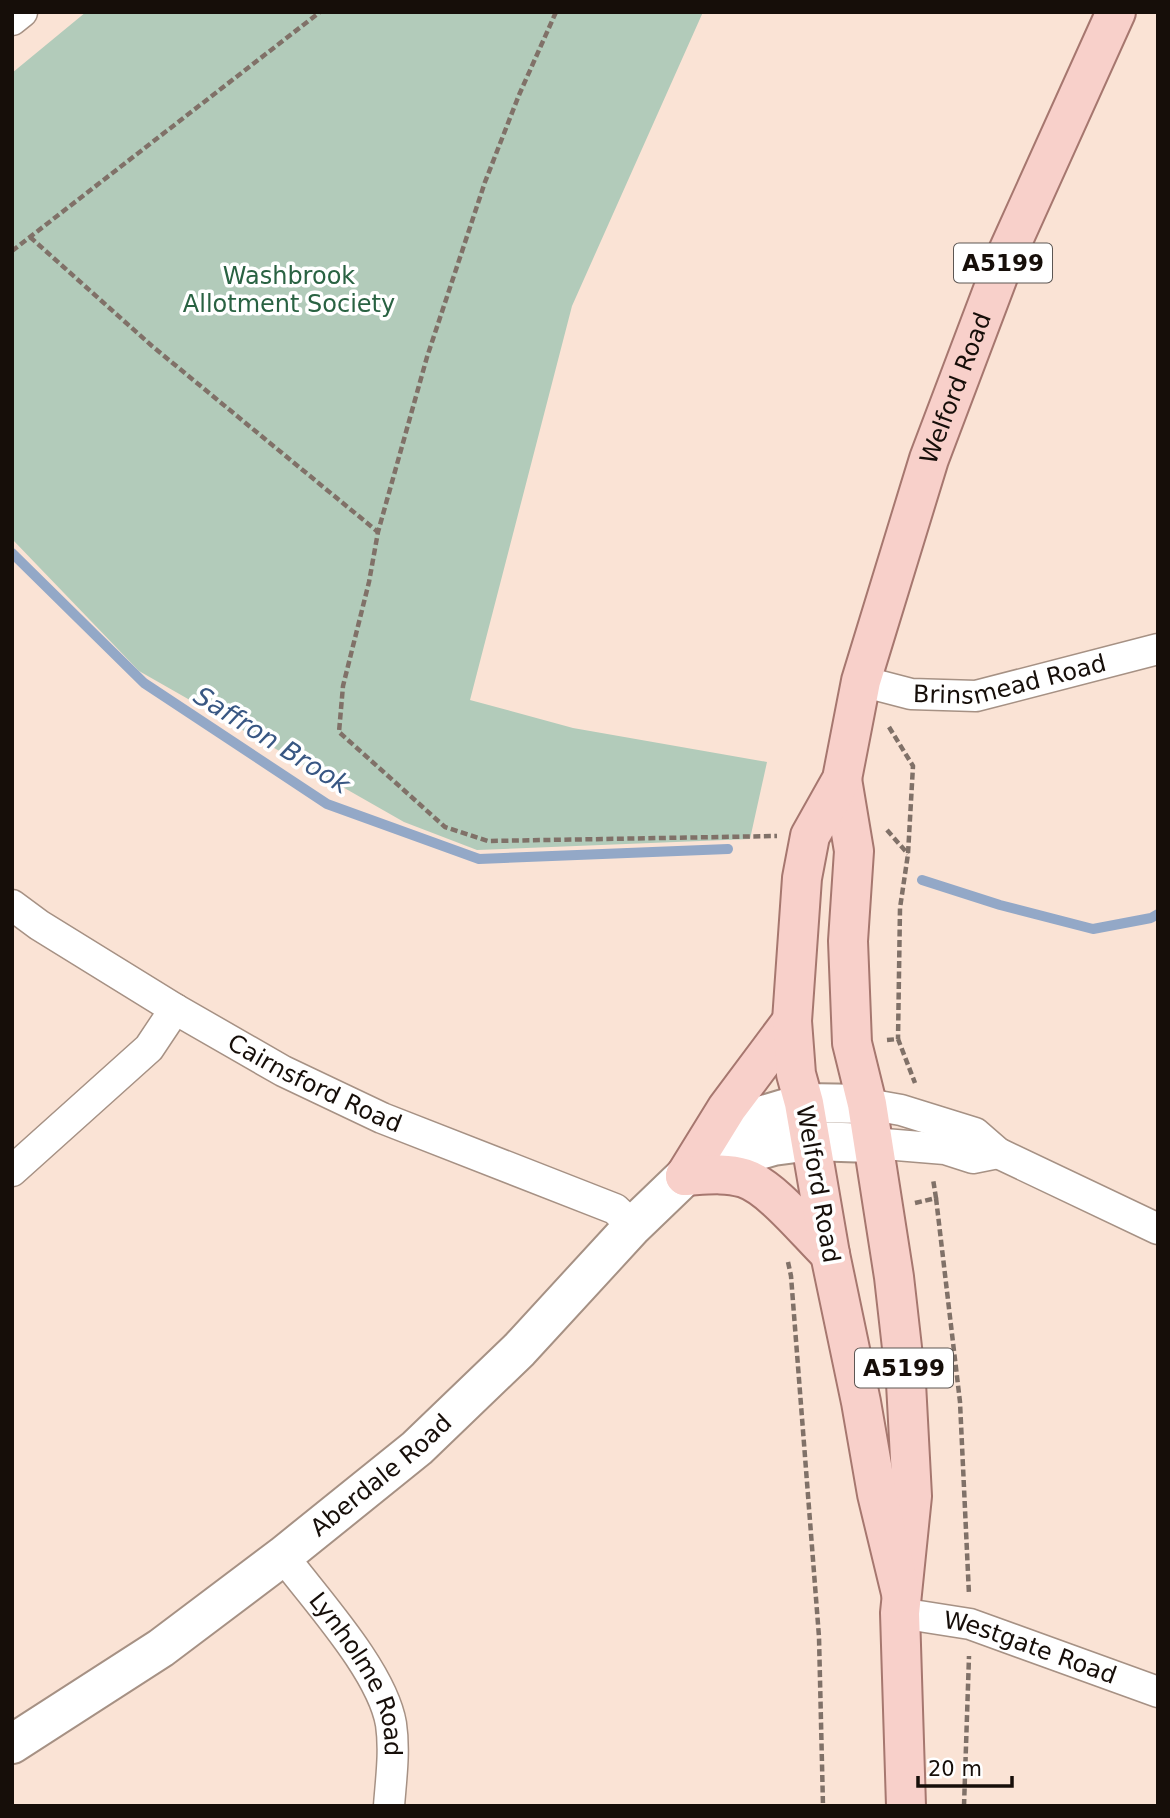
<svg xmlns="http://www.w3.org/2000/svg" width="1170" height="1818" viewBox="0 0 1170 1818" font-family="'DejaVu Sans',sans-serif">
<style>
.green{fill:#b2cbba}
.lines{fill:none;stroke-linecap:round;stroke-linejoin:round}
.stream{stroke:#93a8c7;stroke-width:10}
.street-casing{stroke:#a69184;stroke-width:33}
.secondary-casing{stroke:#a69184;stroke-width:42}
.primary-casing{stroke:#a6776f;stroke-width:42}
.path{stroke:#807168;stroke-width:4.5;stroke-dasharray:7 3.5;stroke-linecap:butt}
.street{stroke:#fff;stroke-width:30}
.secondary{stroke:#fff;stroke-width:38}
.primary{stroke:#f8d0ca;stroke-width:38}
.labels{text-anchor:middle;stroke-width:7;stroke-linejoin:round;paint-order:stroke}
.shield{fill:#fff;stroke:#5c5653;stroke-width:2}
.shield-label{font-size:23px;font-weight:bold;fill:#160e09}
.park-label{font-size:24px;fill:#296242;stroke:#fff}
.street-label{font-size:24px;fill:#160e09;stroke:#fff}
.water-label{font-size:26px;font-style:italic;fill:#385783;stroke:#fff}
</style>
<rect width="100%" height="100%" fill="#fae3d5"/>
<path class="green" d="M86,12H703L572,306L470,700L573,728L767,762L750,839L477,850L404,822L139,671L12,539V73Z"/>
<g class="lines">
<g class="stream">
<path d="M12,553L144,683L327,804L479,859L728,849"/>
<path d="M922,880L1000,905L1093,929L1151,918L1158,914"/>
</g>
<defs>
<g id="street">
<path d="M12,20L22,12"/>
<path id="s1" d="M861,681L911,694L976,696L1158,649"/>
<path id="s2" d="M12,905L39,925L175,1009L283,1071L382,1118L615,1209L633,1226"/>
<path d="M867,1104L901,1110L975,1133L998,1153L1158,1229"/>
<path d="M872,1143L945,1149L973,1158L998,1153"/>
<path d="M12,1171L149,1048L175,1009"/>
<path id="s3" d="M283,1556C316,1600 382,1671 391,1724C395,1751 391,1779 389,1806"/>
<path id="s4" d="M900,1613L970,1624L1158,1692"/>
</g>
<g id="secondary">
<path d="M710,1158H732L773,1146L811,1141L872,1143"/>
<path id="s5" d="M12,1744L161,1648L283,1556L417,1448L519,1350L633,1226L685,1176L710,1158L721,1138L750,1119L804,1103L867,1104"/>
</g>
<g id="primary">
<path d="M842,779L854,851L848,941L852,1043L867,1104L894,1277L906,1383L912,1496L900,1613L906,1806"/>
<path d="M685,1176L727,1108L792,1021"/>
<path d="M685,1176C704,1175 725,1172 744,1178C772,1187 808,1233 830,1254"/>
<path id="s6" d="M901,1593L877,1494L861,1402L830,1254L804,1103L796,1074L792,1021L802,878L810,836L842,779L861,681L929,459L1005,258L1116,12"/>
</g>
</defs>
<use href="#street" class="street-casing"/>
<use href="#secondary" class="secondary-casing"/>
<use href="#primary" class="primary-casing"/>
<g class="path">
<path d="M556,12L519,95L485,182L427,357L378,532L369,582L343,686L339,732L445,827L488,841L777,836"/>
<path d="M30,237L152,346L378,532"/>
<path d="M12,251L320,12"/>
<path d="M889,727L913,766L908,854L900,908L898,1039"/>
<path d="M887,830L908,854"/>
<path d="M887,1040L898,1039L915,1083"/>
<path d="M936,1198L960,1402L969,1595"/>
<path d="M915,1203L936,1198L933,1179"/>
<path d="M788,1262L791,1276L819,1637L823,1806"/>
<path d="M964,1806L969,1656"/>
</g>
<use href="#street" class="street"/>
<use href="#secondary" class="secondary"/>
<use href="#primary" class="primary"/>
</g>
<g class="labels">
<g class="shield">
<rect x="954" y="243.5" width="98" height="39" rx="5"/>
<rect x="855" y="1348.5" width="98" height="39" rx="5"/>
</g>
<g class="shield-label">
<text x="1003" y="271">A5199</text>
<text x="904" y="1376">A5199</text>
</g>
<g class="park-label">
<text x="289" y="284">Washbrook<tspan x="289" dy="28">Allotment Society</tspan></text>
</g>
<g class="street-label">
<text dy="8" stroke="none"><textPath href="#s6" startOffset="1242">Welford Road</textPath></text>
<text dy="8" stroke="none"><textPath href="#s1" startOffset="152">Brinsmead Road</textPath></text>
<text dy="8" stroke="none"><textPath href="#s2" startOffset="352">Cairnsford Road</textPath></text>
<text transform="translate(818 1184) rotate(80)" y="8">Welford Road</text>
<text dy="8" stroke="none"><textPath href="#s5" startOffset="457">Aberdale Road</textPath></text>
<text dy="8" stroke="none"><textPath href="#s4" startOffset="135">Westgate Road</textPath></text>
<text dy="8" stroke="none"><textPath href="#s3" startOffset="142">Lynholme Road</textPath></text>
</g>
<g class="water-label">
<text transform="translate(272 740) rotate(32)" y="9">Saffron Brook</text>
</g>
</g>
<rect width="1170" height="1818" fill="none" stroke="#160e09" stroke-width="28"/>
<path d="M918 1776v10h94v-10" fill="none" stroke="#160e09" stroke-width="3.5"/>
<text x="928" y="1776" font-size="21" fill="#160e09" stroke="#ffffff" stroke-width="5" paint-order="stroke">20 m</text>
</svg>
